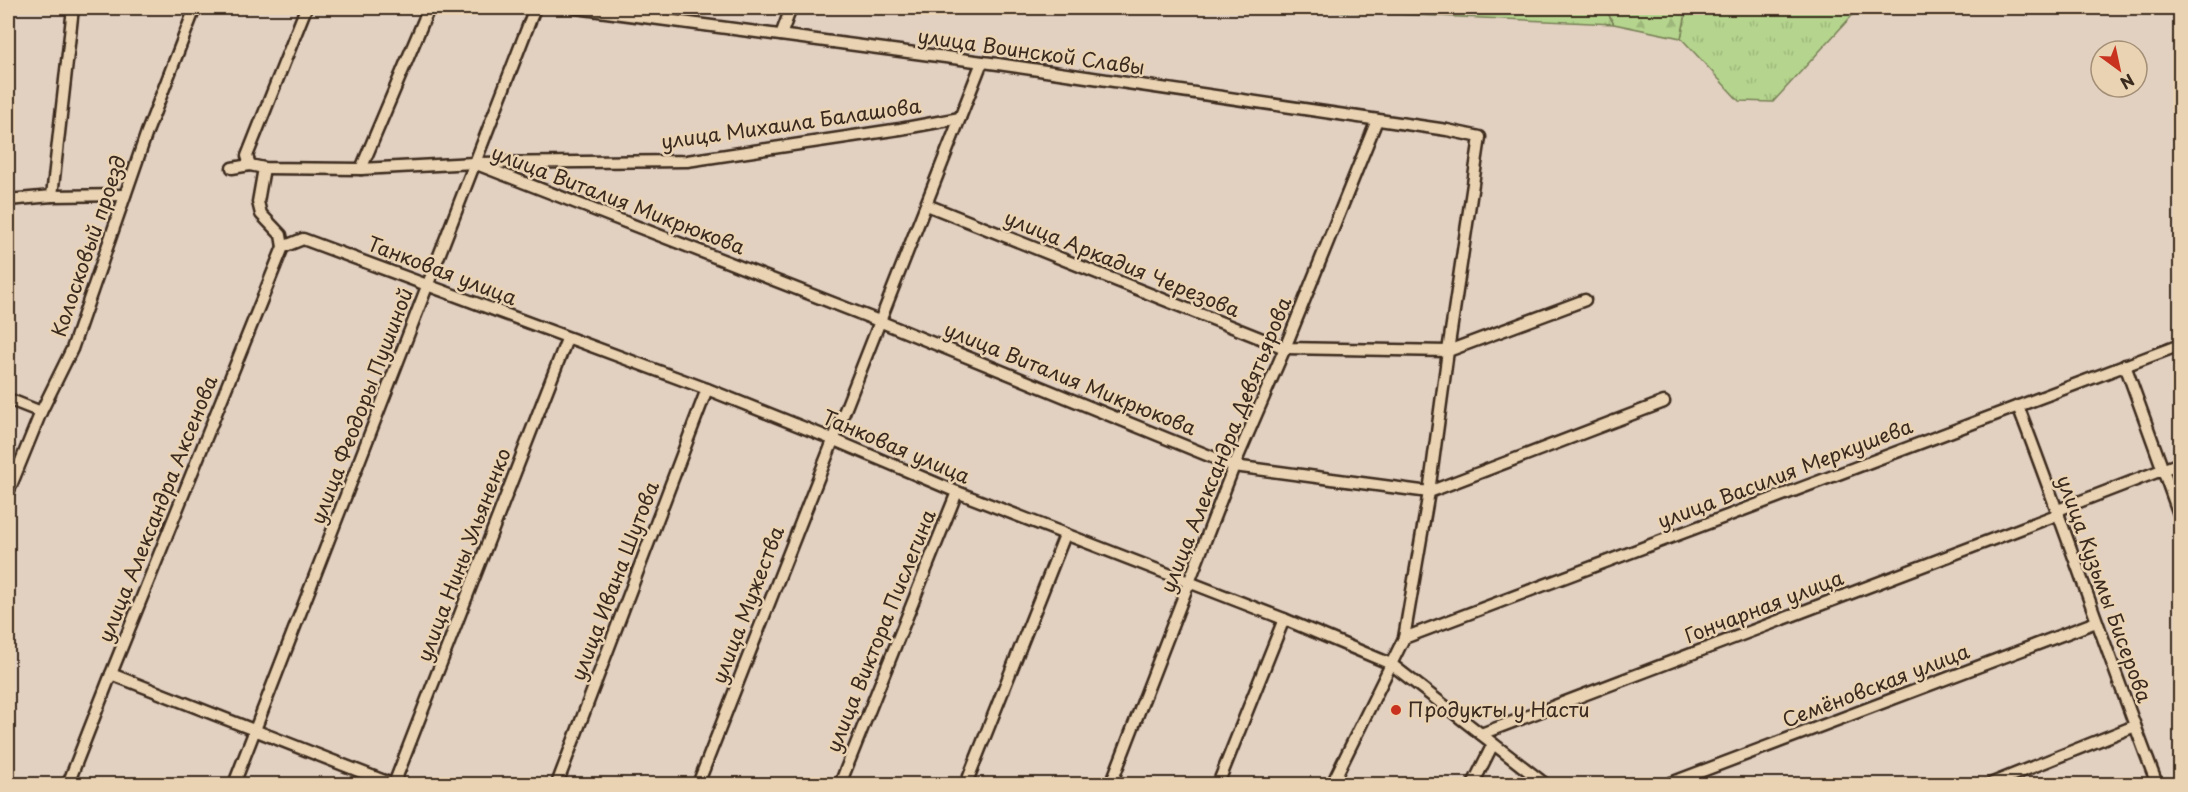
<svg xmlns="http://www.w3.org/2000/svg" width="2188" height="792" viewBox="0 0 2188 792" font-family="'Playpen Sans',sans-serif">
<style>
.grass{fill:url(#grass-tufts);stroke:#788056;stroke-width:1.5}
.forest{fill:url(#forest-firs);stroke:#788056;stroke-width:1.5}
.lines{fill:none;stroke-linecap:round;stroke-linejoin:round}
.minor-casing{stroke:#3b2a1e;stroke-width:15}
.minor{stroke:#ead3b3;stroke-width:10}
.poi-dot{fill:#c8321e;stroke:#ead3b3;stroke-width:2}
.labels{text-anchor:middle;stroke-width:5;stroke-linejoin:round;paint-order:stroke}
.street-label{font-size:20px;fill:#3b2a1e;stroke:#ead3b3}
.poi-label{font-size:20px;fill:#3b2a1e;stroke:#ead3b3;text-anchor:start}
</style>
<defs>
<pattern id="grass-tufts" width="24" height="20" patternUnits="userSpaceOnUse" patternTransform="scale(1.5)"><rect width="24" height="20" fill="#b5d58e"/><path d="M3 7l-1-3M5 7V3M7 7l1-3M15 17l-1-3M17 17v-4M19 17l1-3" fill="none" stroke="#9db77a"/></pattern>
<pattern id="forest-firs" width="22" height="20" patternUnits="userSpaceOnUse" patternTransform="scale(1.5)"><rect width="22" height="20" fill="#b5d58e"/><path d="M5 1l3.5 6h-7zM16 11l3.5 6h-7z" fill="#9db77a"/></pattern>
</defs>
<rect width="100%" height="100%" fill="#e2d0c1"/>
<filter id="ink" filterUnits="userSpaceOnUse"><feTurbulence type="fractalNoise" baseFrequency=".0167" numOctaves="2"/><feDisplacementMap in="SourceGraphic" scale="12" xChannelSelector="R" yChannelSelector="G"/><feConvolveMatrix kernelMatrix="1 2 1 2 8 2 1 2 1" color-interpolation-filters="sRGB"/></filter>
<g filter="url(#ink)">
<g class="grass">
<path d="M1259,8H1605L1614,24Z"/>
<path d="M1687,8H1859L1773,102L1739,101L1681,38Z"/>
</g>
<path class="forest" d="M1605,8H1687L1681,38L1614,24Z"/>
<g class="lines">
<defs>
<g id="minor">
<path d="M576,8L998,64L1447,130L1480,137L1448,351L1429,492L1404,638"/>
<path d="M781,35L791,8"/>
<path d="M474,163L879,321L1234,466L1429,492L1664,402"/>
<path d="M250,165L247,156L306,8"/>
<path d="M232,168L250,165L264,168L361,169L474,163L687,161L900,129L960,118"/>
<path d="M264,168L258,202L261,214L281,235L283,247L303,239L707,389L832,439L957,492L1284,619L1391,664L1545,784"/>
<path d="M361,169L429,8"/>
<path d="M52,196L73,8"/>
<path d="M8,200L52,196L125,195"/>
<path d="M927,205L1285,348L1448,351L1585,300"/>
<path d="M2125,365L2180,517"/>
<path d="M8,399L41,412"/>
<path d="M2018,406C2066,531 2109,659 2157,784"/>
<path d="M8,493L41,412L72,349L147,132L195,8"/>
<path d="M2058,510L2180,463"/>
<path d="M111,674L392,784"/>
<path d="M1481,734L2059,514"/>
<path d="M68,784L111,674L283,247"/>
<path d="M234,784L535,8"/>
<path d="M394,784L567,339"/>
<path d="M557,784L707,389"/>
<path d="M698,784L982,62"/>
<path d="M840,784L957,492"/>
<path d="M966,784L1065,535"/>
<path d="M1111,784L1234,466L1285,348L1377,120"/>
<path d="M1218,784L1284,619"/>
<path d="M1332,784L1404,638L2180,345"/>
<path d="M1473,784L1493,744"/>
<path d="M1668,784L2096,622"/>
<path d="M1990,784L2135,726"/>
</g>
</defs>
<use href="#minor" class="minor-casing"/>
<use href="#minor" class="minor"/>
</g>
</g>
<circle class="poi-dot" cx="1396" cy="710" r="6"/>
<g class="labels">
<g class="street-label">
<text transform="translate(1031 52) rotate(8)" y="7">улица Воинской Славы</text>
<text transform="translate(791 124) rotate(-8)" y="7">улица Михаила Балашова</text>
<text transform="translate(618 200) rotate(21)" y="7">улица Виталия Микрюкова</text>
<text transform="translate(89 246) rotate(-71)" y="7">Колосковый проезд</text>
<text transform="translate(1122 264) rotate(22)" y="7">улица Аркадия Черезова</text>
<text transform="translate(442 271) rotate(21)" y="7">Танковая улица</text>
<text transform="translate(1070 379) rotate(22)" y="7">улица Виталия Микрюкова</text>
<text transform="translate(362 406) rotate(-69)" y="7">улица Феодоры Пушиной</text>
<text transform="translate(1226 445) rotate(-68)" y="7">улица Александра Девятьярова</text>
<text transform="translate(896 447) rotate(23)" y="7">Танковая улица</text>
<text transform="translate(1785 474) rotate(-21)" y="7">улица Василия Меркушева</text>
<text transform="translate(158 509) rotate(-68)" y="7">улица Александра Аксенова</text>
<text transform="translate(464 555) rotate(-69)" y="7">улица Нины Ульяненко</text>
<text transform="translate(615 581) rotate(-69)" y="7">улица Ивана Шутова</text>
<text transform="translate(2104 589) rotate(70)" y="7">улица Кузьмы Бисерова</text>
<text transform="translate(748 605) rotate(-69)" y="7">улица Мужества</text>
<text transform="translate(1764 607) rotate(-21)" y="7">Гончарная улица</text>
<text transform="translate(881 631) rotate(-68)" y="7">улица Виктора Пислегина</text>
<text transform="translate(1876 686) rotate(-21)" y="7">Семёновская улица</text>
</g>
<g class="poi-label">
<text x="1408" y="717">Продукты у Насти</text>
</g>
</g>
<rect width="2188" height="792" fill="none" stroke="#ead3b3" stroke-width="30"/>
<rect x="15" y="15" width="2158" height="762" fill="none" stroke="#3b2a1e" stroke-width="2" filter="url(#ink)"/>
<g transform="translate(2119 69) rotate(147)"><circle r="28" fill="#ead3b3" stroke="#a48f77" stroke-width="1.5"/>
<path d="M0-4.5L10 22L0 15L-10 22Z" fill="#c8321e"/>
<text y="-9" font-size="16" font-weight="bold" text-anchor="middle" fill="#3b2a1e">N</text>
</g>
</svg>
